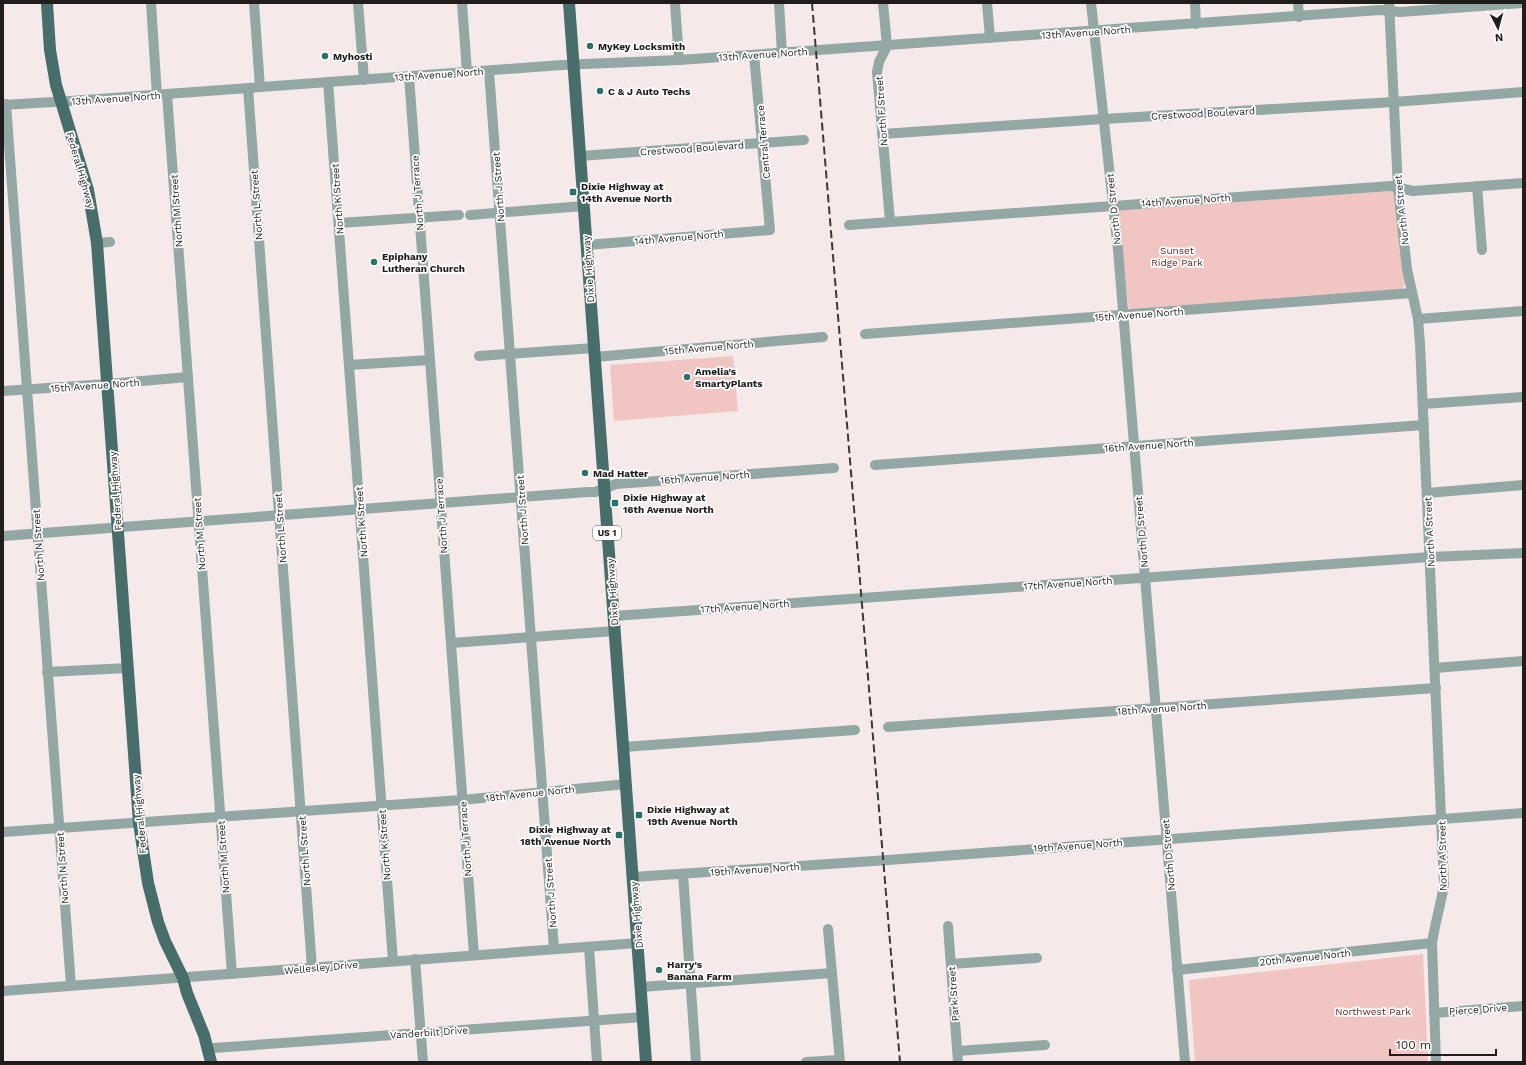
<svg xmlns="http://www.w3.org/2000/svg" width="1526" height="1065" viewBox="0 0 1526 1065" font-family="'Work Sans',sans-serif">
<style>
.green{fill:#f1c5c2}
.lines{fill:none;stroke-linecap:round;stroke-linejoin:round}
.minor{stroke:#93a8a5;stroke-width:10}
.major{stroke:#476e6a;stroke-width:12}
.rail{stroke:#3e3939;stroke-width:2;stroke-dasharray:8 4;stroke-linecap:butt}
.poi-dot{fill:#28716c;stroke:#fff;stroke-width:1.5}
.labels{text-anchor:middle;stroke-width:3.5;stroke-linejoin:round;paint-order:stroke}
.shield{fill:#fff;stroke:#646161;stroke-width:1}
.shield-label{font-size:9px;font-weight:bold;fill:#211d1d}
.street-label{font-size:10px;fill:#211d1d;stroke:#fff}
.poi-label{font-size:10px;font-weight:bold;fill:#211d1d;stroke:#fff;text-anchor:start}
.park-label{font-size:10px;fill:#602827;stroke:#fff}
</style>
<rect width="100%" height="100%" fill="#f5eae9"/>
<g class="green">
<path d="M1396,191L1405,284L1403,288L1400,291L1129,311L1117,209Z"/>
<path d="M733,356L738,411L614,421L610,365Z"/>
<path d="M1423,954L1428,1062H1195L1189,980Z"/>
</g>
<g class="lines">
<g class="minor">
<path d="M151,3L157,95"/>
<path d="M254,3L260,87"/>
<path d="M358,3L364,80"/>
<path d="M462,3L467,72"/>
<path d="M675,3L679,60"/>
<path d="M779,3L782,53"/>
<path d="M883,3L887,46L879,62L877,72L890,221"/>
<path d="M987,3L990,38"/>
<path d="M1091,3L1118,250L1185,1062"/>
<path d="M1195,3L1196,24"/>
<path d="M1298,3L1299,17"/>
<path d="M1389,3L1398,188L1407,269L1418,319L1420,344L1444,884C1441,904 1435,923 1432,943L1436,1062"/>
<path d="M489,71L554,949"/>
<path d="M409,76L474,955"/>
<path d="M328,82L393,961"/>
<path d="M248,88L312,968"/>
<path d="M167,94L232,974"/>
<path d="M6,104L71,986"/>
<path d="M3,105L70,101L562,65L679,60L1380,10L1400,12L1522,3"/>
<path d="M882,134L1103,119L1394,102L1523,92"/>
<path d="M580,156L804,140"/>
<path d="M1477,186L1482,250"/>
<path d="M470,215L584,206"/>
<path d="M339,223L459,215"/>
<path d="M849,225L1391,186L1413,191L1523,183"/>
<path d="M97,243L110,242"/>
<path d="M587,245L770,230L754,55"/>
<path d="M1418,319L1523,311"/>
<path d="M865,334L1412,293"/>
<path d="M479,356L594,348"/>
<path d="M595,357L823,337"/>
<path d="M349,365L430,360"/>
<path d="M3,391L107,384L188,377"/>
<path d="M1423,404L1523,397"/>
<path d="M875,465L1424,425"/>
<path d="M1427,493L1523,485"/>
<path d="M3,536L588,492H595L616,484L834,468"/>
<path d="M614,616L1430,557L1523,553"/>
<path d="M451,643L615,631"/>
<path d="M1435,668L1523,661"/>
<path d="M47,672L128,668"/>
<path d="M888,727L1436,688"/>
<path d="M624,747L855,730"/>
<path d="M3,832L462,800L626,784"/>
<path d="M683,874L696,1062"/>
<path d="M633,877L888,860L1523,813"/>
<path d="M948,926L958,1062"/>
<path d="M828,929L840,1062"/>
<path d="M589,947L597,1062"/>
<path d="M415,959L423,1062"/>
<path d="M951,964L1037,958"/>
<path d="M1177,970L1432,943"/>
<path d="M641,987L832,973"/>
<path d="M3,991L638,943"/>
<path d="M1434,1013L1523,1006"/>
<path d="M214,1048L643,1017"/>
<path d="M958,1051L1045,1045"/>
<path d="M806,1062L839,1060"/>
</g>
<g class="major">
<path d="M47,3L50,50L56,85L88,190L97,243L139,823L148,883L158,922L165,941L183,978L187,993L204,1035L211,1062"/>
<path d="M569,3L646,1062"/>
</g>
<path class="rail" d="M812,3L900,1062"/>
</g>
<g class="poi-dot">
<circle cx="590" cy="46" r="4"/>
<circle cx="325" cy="56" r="4"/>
<circle cx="600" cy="91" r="4"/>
<rect x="569" y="188" width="8" height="8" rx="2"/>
<circle cx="374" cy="262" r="4"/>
<circle cx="687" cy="377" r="4"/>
<circle cx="585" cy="473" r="4"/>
<rect x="611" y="499" width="8" height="8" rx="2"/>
<rect x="635" y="811" width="8" height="8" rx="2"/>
<rect x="615" y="831" width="8" height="8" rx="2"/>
<circle cx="659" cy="970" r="4"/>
</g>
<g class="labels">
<rect class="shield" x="593" y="526" width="28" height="14" rx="3"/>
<g class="shield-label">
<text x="607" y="536">US 1</text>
</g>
<g class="street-label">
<text transform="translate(1086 32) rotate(-4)" y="4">13th Avenue North</text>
<text transform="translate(763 54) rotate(-4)" y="4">13th Avenue North</text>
<text transform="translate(439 74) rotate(-4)" y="4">13th Avenue North</text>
<text transform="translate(116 98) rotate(-4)" y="4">13th Avenue North</text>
<text transform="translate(881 111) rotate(-94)" y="4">North F Street</text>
<text transform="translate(1203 113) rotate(-3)" y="4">Crestwood Boulevard</text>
<text transform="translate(763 142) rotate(-95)" y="4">Central Terrace</text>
<text transform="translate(692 148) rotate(-4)" y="4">Crestwood Boulevard</text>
<text transform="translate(81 170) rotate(74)" y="4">Federal Highway</text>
<text transform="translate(498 187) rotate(-94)" y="4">North J Street</text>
<text transform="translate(417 193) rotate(-94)" y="4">North J Terrace</text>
<text transform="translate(337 199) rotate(-94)" y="4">North K Street</text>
<text transform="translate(1186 200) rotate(-4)" y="4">14th Avenue North</text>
<text transform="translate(256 205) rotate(-94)" y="4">North L Street</text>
<text transform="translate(1113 209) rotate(-96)" y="4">North D Street</text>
<text transform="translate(1401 210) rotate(-96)" y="4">North A Street</text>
<text transform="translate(176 211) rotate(-94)" y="4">North M Street</text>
<text transform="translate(679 237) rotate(-5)" y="4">14th Avenue North</text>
<text transform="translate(588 269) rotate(-94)" y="4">Dixie Highway</text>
<text transform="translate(1139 314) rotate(-4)" y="4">15th Avenue North</text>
<text transform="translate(709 347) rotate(-5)" y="4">15th Avenue North</text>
<text transform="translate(95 385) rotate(-4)" y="4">15th Avenue North</text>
<text transform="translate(1149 445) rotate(-4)" y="4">16th Avenue North</text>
<text transform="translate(705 477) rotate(-4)" y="4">16th Avenue North</text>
<text transform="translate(115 491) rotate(-94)" y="4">Federal Highway</text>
<text transform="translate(522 510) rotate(-94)" y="4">North J Street</text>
<text transform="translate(441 516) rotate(-94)" y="4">North J Terrace</text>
<text transform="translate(361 522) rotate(-94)" y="4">North K Street</text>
<text transform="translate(280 528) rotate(-94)" y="4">North L Street</text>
<text transform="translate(1141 532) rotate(-95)" y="4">North D Street</text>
<text transform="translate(1429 532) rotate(-93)" y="4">North A Street</text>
<text transform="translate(199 534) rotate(-94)" y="4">North M Street</text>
<text transform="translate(38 545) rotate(-94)" y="4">North N Street</text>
<text transform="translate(1068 583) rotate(-4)" y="4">17th Avenue North</text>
<text transform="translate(612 592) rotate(-94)" y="4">Dixie Highway</text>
<text transform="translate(745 606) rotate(-4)" y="4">17th Avenue North</text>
<text transform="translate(1162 708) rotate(-4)" y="4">18th Avenue North</text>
<text transform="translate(530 793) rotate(-6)" y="4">18th Avenue North</text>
<text transform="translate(139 814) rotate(-95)" y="4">Federal Highway</text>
<text transform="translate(465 839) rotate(-94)" y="4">North J Terrace</text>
<text transform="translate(384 845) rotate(-94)" y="4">North K Street</text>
<text transform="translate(1078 845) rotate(-4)" y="4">19th Avenue North</text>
<text transform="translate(304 851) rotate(-94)" y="4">North L Street</text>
<text transform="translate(1168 855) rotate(-95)" y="4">North D Street</text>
<text transform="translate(1442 856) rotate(-91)" y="4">North A Street</text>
<text transform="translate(223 857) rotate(-94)" y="4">North M Street</text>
<text transform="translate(62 868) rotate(-94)" y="4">North N Street</text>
<text transform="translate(755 869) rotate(-4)" y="4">19th Avenue North</text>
<text transform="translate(550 893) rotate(-94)" y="4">North J Street</text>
<text transform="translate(636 915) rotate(-95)" y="4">Dixie Highway</text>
<text transform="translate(1305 957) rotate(-6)" y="4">20th Avenue North</text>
<text transform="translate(321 967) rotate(-5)" y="4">Wellesley Drive</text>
<text transform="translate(953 994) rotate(-94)" y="4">Park Street</text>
<text transform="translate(1478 1009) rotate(-4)" y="4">Pierce Drive</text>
<text transform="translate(429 1032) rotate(-4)" y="4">Vanderbilt Drive</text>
</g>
<g class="poi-label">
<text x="598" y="50">MyKey Locksmith</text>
<text x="333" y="60">Myhosti</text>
<text x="608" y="95">C &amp; J Auto Techs</text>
<text x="581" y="190">Dixie Highway at<tspan x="581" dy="12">14th Avenue North</tspan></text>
<text x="382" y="260">Epiphany<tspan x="382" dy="12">Lutheran Church</tspan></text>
<text x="695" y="375">Amelia's<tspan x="695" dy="12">SmartyPlants</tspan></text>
<text x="593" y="477">Mad Hatter</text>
<text x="623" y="501">Dixie Highway at<tspan x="623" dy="12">16th Avenue North</tspan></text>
<text x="647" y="813">Dixie Highway at<tspan x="647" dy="12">19th Avenue North</tspan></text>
<text x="611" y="833" text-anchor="end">Dixie Highway at<tspan x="611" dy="12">18th Avenue North</tspan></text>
<text x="667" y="968">Harry's<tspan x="667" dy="12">Banana Farm</tspan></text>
</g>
<g class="park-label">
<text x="1177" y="254">Sunset<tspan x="1177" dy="12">Ridge Park</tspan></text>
<text x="1373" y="1015">Northwest Park</text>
</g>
</g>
<rect width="1526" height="1065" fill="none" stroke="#211d1d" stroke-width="8"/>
<g transform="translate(1498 28) rotate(174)" stroke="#ffffff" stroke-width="3" paint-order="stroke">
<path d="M0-3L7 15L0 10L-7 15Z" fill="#211d1d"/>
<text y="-6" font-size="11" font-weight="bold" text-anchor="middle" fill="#211d1d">N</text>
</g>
<path d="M1390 1049v6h106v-6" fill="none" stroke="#211d1d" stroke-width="2"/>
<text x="1396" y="1049" font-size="12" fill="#211d1d" stroke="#ffffff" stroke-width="3" paint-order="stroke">100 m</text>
</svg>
